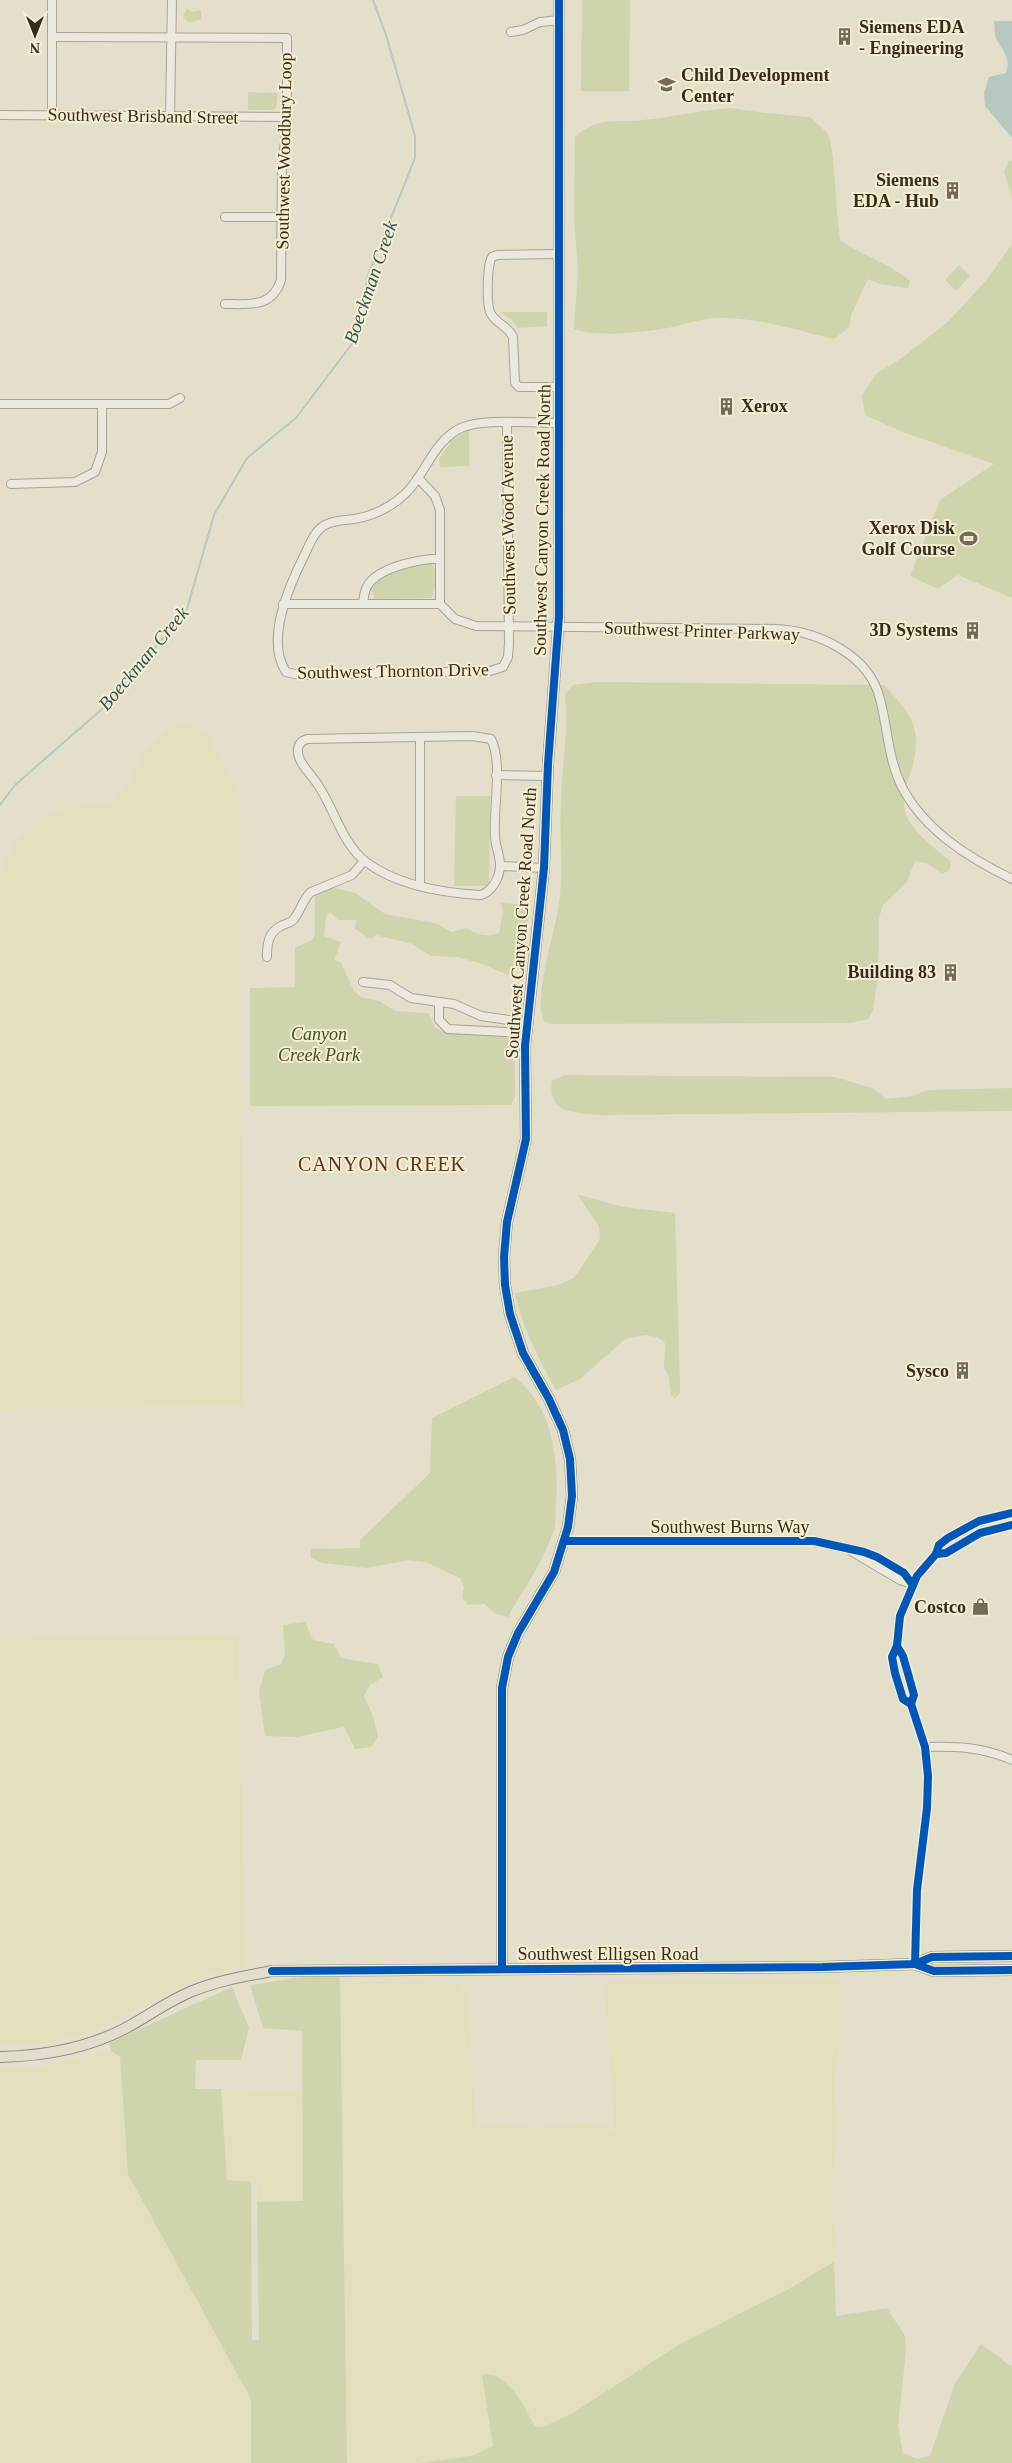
<svg xmlns="http://www.w3.org/2000/svg" width="1012" height="2463" viewBox="0 0 1012 2463" font-family="'Times New Roman',serif">
<style>
.farmland{fill:#e2e0bc}
.green{fill:#cfd4ad}
.water{fill:#b7c9bf}
.lines{fill:none;stroke-linecap:round;stroke-linejoin:round}
.stream{stroke:#b7c9bf;stroke-width:2}
.minor-casing{stroke:#a8a395;stroke-width:10}
.major-casing{stroke:#8d887b;stroke-width:12}
.minor{stroke:#ebe8dd;stroke-width:8}
.major{stroke:#e2dece;stroke-width:10}
.cycleway-casing{stroke:#f5eed1;stroke-width:11}
.cycleway{stroke:#0057b8;stroke-width:8}
.labels{text-anchor:middle;stroke-width:4;stroke-linejoin:round;paint-order:stroke}
.poi-label{font-size:18px;font-weight:bold;fill:#362c1d;stroke:#f5eed1;text-anchor:end}
.street-label{font-size:18px;fill:#362c1d;stroke:#f5eed1}
.park-label{font-size:18px;font-style:italic;fill:#425224;stroke:#f5eed1}
.water-label{font-size:19px;font-style:italic;fill:#2d5456;stroke:#f5eed1}
.quarter-label{font-size:20px;letter-spacing:1px;fill:#62331d;stroke:#f5eed1}
</style>
<rect width="100%" height="100%" fill="#e3dfcb"/>
<g class="farmland">
<path d="M186,723L205,733L224,763L239,795L243,1405L0,1409V872L16,840L49,814L75,807L109,805L127,788L143,753L166,730Z"/>
<path d="M238,1635L245,1965L196,1979L93,2031L46,2043L0,2044V1639Z"/>
<path d="M831,1980L839,1983L841,1998L839,2049L835,2069L834,2100L837,2118L831,2204L836,2242L832,2252L834,2262L785,2291L678,2345L573,2413L543,2427L535,2426L514,2392L482,2377L494,2446L472,2456L419,2463H347L340,1981L460,1983L467,1996L476,2124L539,2127L600,2123L615,2132L604,1982Z"/>
<path d="M111,2051L120,2057L128,2174L251,2399V2463H0V2068H33Z"/>
<path d="M221,2089L302,2090L303,2201L257,2202L258,2182L227,2181Z"/>
</g>
<g class="green">
<path d="M582,0H630L629,91H581Z"/>
<path d="M187,9L191,12L201,10V19C191,22 190,25 183,16Z"/>
<path d="M248,92L278,93L276,108L273,110H248Z"/>
<path d="M731,108L757,112L810,117C815,122 822,127 827,133C836,147 835,217 841,241C863,255 892,265 910,281L908,288L880,284L868,279L851,315L850,327L834,339C796,330 756,317 718,318C703,318 687,324 673,327C647,332 598,338 574,329L578,270L574,218L575,137C597,116 617,123 643,120C673,117 702,110 731,108Z"/>
<path d="M1010,159L1012,162V198L1004,171Z"/>
<path d="M1012,244V598L958,575L938,589L910,576L940,500L994,464L900,431L865,415L862,395L877,373L902,358L950,320L989,277Z"/>
<path d="M959,265L970,276L956,291L945,280Z"/>
<path d="M500,312H547V326L518,328L512,320Z"/>
<path d="M469,430V466L440,467L439,459L452,440Z"/>
<path d="M431,560L438,577L432,598L375,599L370,585L401,568Z"/>
<path d="M595,682L884,685C915,718 924,732 909,777C906,786 902,802 905,811C910,832 936,848 951,862L949,871L942,873L927,863L915,861L907,882L883,905L879,918L878,978L873,1010L868,1019L850,1023L552,1024L544,1021C532,995 558,926 560,895C563,863 559,831 561,800C562,764 569,729 565,694L573,685Z"/>
<path d="M456,796H490L489,886H454Z"/>
<path d="M334,888L355,893L385,914L435,923L452,932L466,928C478,934 485,938 499,933L503,910L501,903L530,905L522,971L517,969L508,975L480,963L456,957L431,956L412,944L376,935L370,939L355,929L356,920H338L331,913L326,916L324,936L341,942L334,960L341,963L354,991L361,997L379,1001L395,1011L428,1013L435,1027L443,1032L508,1037L514,1039L515,1097L511,1105L250,1106V988L295,987V948L312,940L315,935V894Z"/>
<path d="M565,1075L835,1077L872,1088L886,1099L912,1096L928,1090L1012,1088V1111L601,1115C576,1112 547,1115 552,1081Z"/>
<path d="M577,1194L623,1207L675,1213L680,1384V1393L675,1398L671,1395L669,1377L664,1368L665,1343L657,1337L645,1335L625,1339L580,1379L556,1390C539,1359 522,1328 515,1293L558,1285L574,1278L600,1239L599,1227Z"/>
<path d="M514,1377C552,1405 559,1458 556,1502C555,1512 557,1524 553,1533C543,1562 523,1590 508,1617L494,1613L485,1604L468,1605L462,1598L464,1587L460,1578L425,1562L409,1560L367,1568L322,1563L311,1558L310,1549L360,1548V1540L430,1473L432,1418Z"/>
<path d="M305,1622L313,1640L334,1644L341,1658L378,1664L383,1677L370,1685L364,1696L373,1716L378,1737L371,1747L355,1749L344,1727L296,1737L265,1736L259,1692L265,1670L281,1664L285,1655L283,1625Z"/>
<path d="M302,1977H339L340,1981L347,2463H251V2399L128,2174L120,2057L111,2051L109,2043L232,1987L249,2028L241,2060H196L195,2089H221L227,2180L251,2182L252,2340H259L257,2202L303,2201L302,2031L263,2028L250,1985Z"/>
<path d="M834,2262L836,2316L887,2308L905,2336L906,2351L898,2426L903,2453L918,2459L930,2456L955,2383L981,2344L1012,2367V2463H419L472,2456L493,2446L482,2376L485,2374C510,2374 524,2408 535,2426L543,2427L573,2413L678,2345L785,2291Z"/>
</g>
<path class="water" d="M994,21H1012V138L985,106L984,93L989,77L1006,73C1012,58 1001,49 996,38C994,32 995,26 994,21Z"/>
<g class="lines">
<path class="stream" d="M0,805L15,785L109,703L187,609L214,515L247,458L296,418L351,345L369,273L415,158V136L386,35L373,0"/>
<defs>
<g id="minor">
<path d="M511,32L523,30L540,22L559,20"/>
<path d="M53,37L287,38V127L282,164L281,280C272,308 250,304 225,304"/>
<path d="M52,114V0"/>
<path d="M0,115L286,117"/>
<path d="M170,116L172,0"/>
<path d="M225,217H281"/>
<path d="M559,387H519L515,383L513,337C508,326 497,324 491,314C486,306 487,265 492,257L497,255L559,254"/>
<path d="M0,404H169L180,398"/>
<path d="M507,423L509,644L508,657L503,667L490,671L299,675L286,672C265,640 289,586 304,556C309,546 314,531 325,525C334,520 344,520 354,519C373,516 391,507 405,494C426,474 433,441 461,428C482,418 535,423 559,423"/>
<path d="M418,478L435,496L440,510V604"/>
<path d="M11,484L75,482L95,472L102,452V404"/>
<path d="M363,603C364,595 365,587 371,581C384,567 421,558 440,559"/>
<path d="M283,604H440"/>
<path d="M440,604L455,619L476,626L776,629C817,631 869,654 880,699C888,729 888,759 902,787C925,831 969,858 1012,879"/>
<path d="M472,736L491,739C503,761 493,811 495,836C495,846 501,858 500,867C499,879 492,891 481,895C442,893 397,885 366,862C342,844 334,808 318,785C312,775 299,764 298,753C297,745 301,741 307,739Z"/>
<path d="M420,738V886"/>
<path d="M496,775L547,776"/>
<path d="M501,866L544,868"/>
<path d="M267,957C267,945 268,932 281,926C286,923 290,924 294,919C301,910 303,899 311,892L352,875L364,861"/>
<path d="M363,982L390,985L411,998L454,1004L481,1016L509,1020"/>
<path d="M439,1002V1020L448,1029L527,1033"/>
<path d="M565,1541H814L864,1552L877,1557L904,1573L912,1584"/>
<path d="M851,1551L900,1580L912,1584"/>
<path d="M936,1554L946,1553L980,1533L1012,1525"/>
<path d="M897,1646L903,1656L914,1695L911,1704L925,1747L928,1776L927,1808L917,1890L915,1964"/>
<path d="M911,1704L903,1699L895,1673L892,1657L897,1646L900,1616L917,1576L936,1554L939,1545L948,1538L979,1521L1012,1513"/>
<path d="M925,1747C956,1746 983,1747 1012,1760"/>
</g>
<g id="major">
<path d="M915,1964L934,1971L1012,1970"/>
<path d="M502,1969V1688L508,1657L518,1633L554,1572L568,1527L572,1496L570,1459L563,1430L549,1399L523,1353L510,1314L505,1285L504,1257L507,1222L526,1139L525,1046L544,868L548,764L559,616V0"/>
<path d="M0,2057C43,2056 88,2048 126,2028C148,2016 167,2002 190,1992C216,1981 245,1976 272,1971L823,1967L915,1964L932,1957L1012,1956"/>
</g>
</defs>
<use href="#minor" class="minor-casing"/>
<use href="#major" class="major-casing"/>
<use href="#minor" class="minor"/>
<use href="#major" class="major"/>
<defs>
<g id="cycleway">
<path d="M565,1541H814L864,1552L877,1557L904,1573L912,1584"/>
<path d="M936,1554L946,1553L980,1533L1012,1525"/>
<path d="M897,1646L903,1656L914,1695L911,1704L925,1747L928,1776L927,1808L917,1890L915,1964"/>
<path d="M911,1704L903,1699L895,1673L892,1657L897,1646L900,1616L917,1576L936,1554L939,1545L948,1538L979,1521L1012,1513"/>
<path d="M915,1964L934,1971L1012,1970"/>
<path d="M502,1969V1688L508,1657L518,1633L554,1572L568,1527L572,1496L570,1459L563,1430L549,1399L523,1353L510,1314L505,1285L504,1257L507,1222L526,1139L525,1046L544,868L548,764L559,616V0"/>
<path d="M272,1971L823,1967L915,1964L932,1957L1012,1956"/>
</g>
</defs>
<use href="#cycleway" class="cycleway-casing"/>
<use href="#cycleway" class="cycleway"/>
</g>
<defs>
<symbol id="building-bare" viewBox="-9 -9 18 18"><path d="M-4-6H4V6H1V3H-1V6H-4ZM-2.5-4.3h1.7v1.8h-1.7ZM.8-4.3h1.7v1.8H.8ZM-2.5-1h1.7V.8h-1.7ZM.8-1h1.7V.8H.8Z" fill="#736b5a" stroke="#f5eed1" stroke-width="2.5" paint-order="stroke"/></symbol>
<symbol id="school-bare" viewBox="-9 -9 18 18"><path d="M0-5L7-2L0 1L-7-2ZM-4 1L0 2.5L4 1V4Q0 6-4 4Z" fill="#736b5a" stroke="#f5eed1" stroke-width="2.5" paint-order="stroke"/></symbol>
<symbol id="stadium-bare" viewBox="-9 -9 18 18"><path d="M0-5a6.5 5 0 1 0 0 10a6.5 5 0 1 0 0-10ZM-3.5-1.8h7v3.6h-7Z" fill="#736b5a" stroke="#f5eed1" stroke-width="2.5" paint-order="stroke"/></symbol>
<symbol id="shop-bare" viewBox="-9 -9 18 18"><path d="M-5-2.5h2.3a2.7 3.5 0 0 1 5.4 0H5L5.5 6h-11ZM-1.5-2.5h3a1.5 2.3 0 0 0-3 0Z" fill="#736b5a" stroke="#f5eed1" stroke-width="2.5" paint-order="stroke"/></symbol>
</defs>
<g fill-rule="evenodd">
<use href="#building-bare" x="832" y="24" width="25" height="25"/>
<use href="#school-bare" x="654" y="72" width="25" height="25"/>
<use href="#building-bare" x="940" y="178" width="25" height="25"/>
<use href="#building-bare" x="714" y="394" width="25" height="25"/>
<use href="#stadium-bare" x="956" y="526" width="25" height="25"/>
<use href="#building-bare" x="960" y="618" width="25" height="25"/>
<use href="#building-bare" x="938" y="960" width="25" height="25"/>
<use href="#building-bare" x="950" y="1358" width="25" height="25"/>
<use href="#shop-bare" x="968" y="1594" width="25" height="25"/>
</g>
<g class="labels">
<g class="poi-label">
<text x="859" y="33" text-anchor="start">Siemens EDA<tspan x="859" dy="21">- Engineering</tspan></text>
<text x="681" y="81" text-anchor="start">Child Development<tspan x="681" dy="21">Center</tspan></text>
<text x="939" y="186">Siemens<tspan x="939" dy="21">EDA - Hub</tspan></text>
<text x="741" y="412" text-anchor="start">Xerox</text>
<text x="955" y="534">Xerox Disk<tspan x="955" dy="21">Golf Course</tspan></text>
<text x="958" y="636">3D Systems</text>
<text x="936" y="978">Building 83</text>
<text x="949" y="1377">Sysco</text>
<text x="966" y="1613">Costco</text>
</g>
<g class="street-label">
<text transform="translate(143 116) rotate(1)" y="6">Southwest Brisband Street</text>
<text transform="translate(284 151) rotate(-89)" y="6">Southwest Woodbury Loop</text>
<text transform="translate(542 520) rotate(-89)" y="6">Southwest Canyon Creek Road North</text>
<text transform="translate(508 525) rotate(-91)" y="6">Southwest Wood Avenue</text>
<text transform="translate(702 631) rotate(2)" y="6">Southwest Printer Parkway</text>
<text transform="translate(393 671) rotate(-1)" y="6">Southwest Thornton Drive</text>
<text transform="translate(521 923) rotate(-86)" y="6">Southwest Canyon Creek Road North</text>
<text x="730" y="1533">Southwest Burns Way</text>
<text x="608" y="1960">Southwest Elligsen Road</text>
</g>
<g class="park-label">
<text x="319" y="1040">Canyon<tspan x="319" dy="21">Creek Park</tspan></text>
</g>
<g class="water-label">
<text transform="translate(370 282) rotate(-71)" y="7">Boeckman Creek</text>
<text transform="translate(143 658) rotate(-50)" y="7">Boeckman Creek</text>
</g>
<g class="quarter-label">
<text x="382" y="1171">CANYON CREEK</text>
</g>
</g>
<g transform="translate(35 35) rotate(180)" stroke="#f5eed1" stroke-width="4" paint-order="stroke">
<path d="M0-4L9 19L0 12L-9 19Z" fill="#362c1d"/>
<text y="-8" font-size="14" font-weight="bold" text-anchor="middle" fill="#362c1d">N</text>
</g>
</svg>
